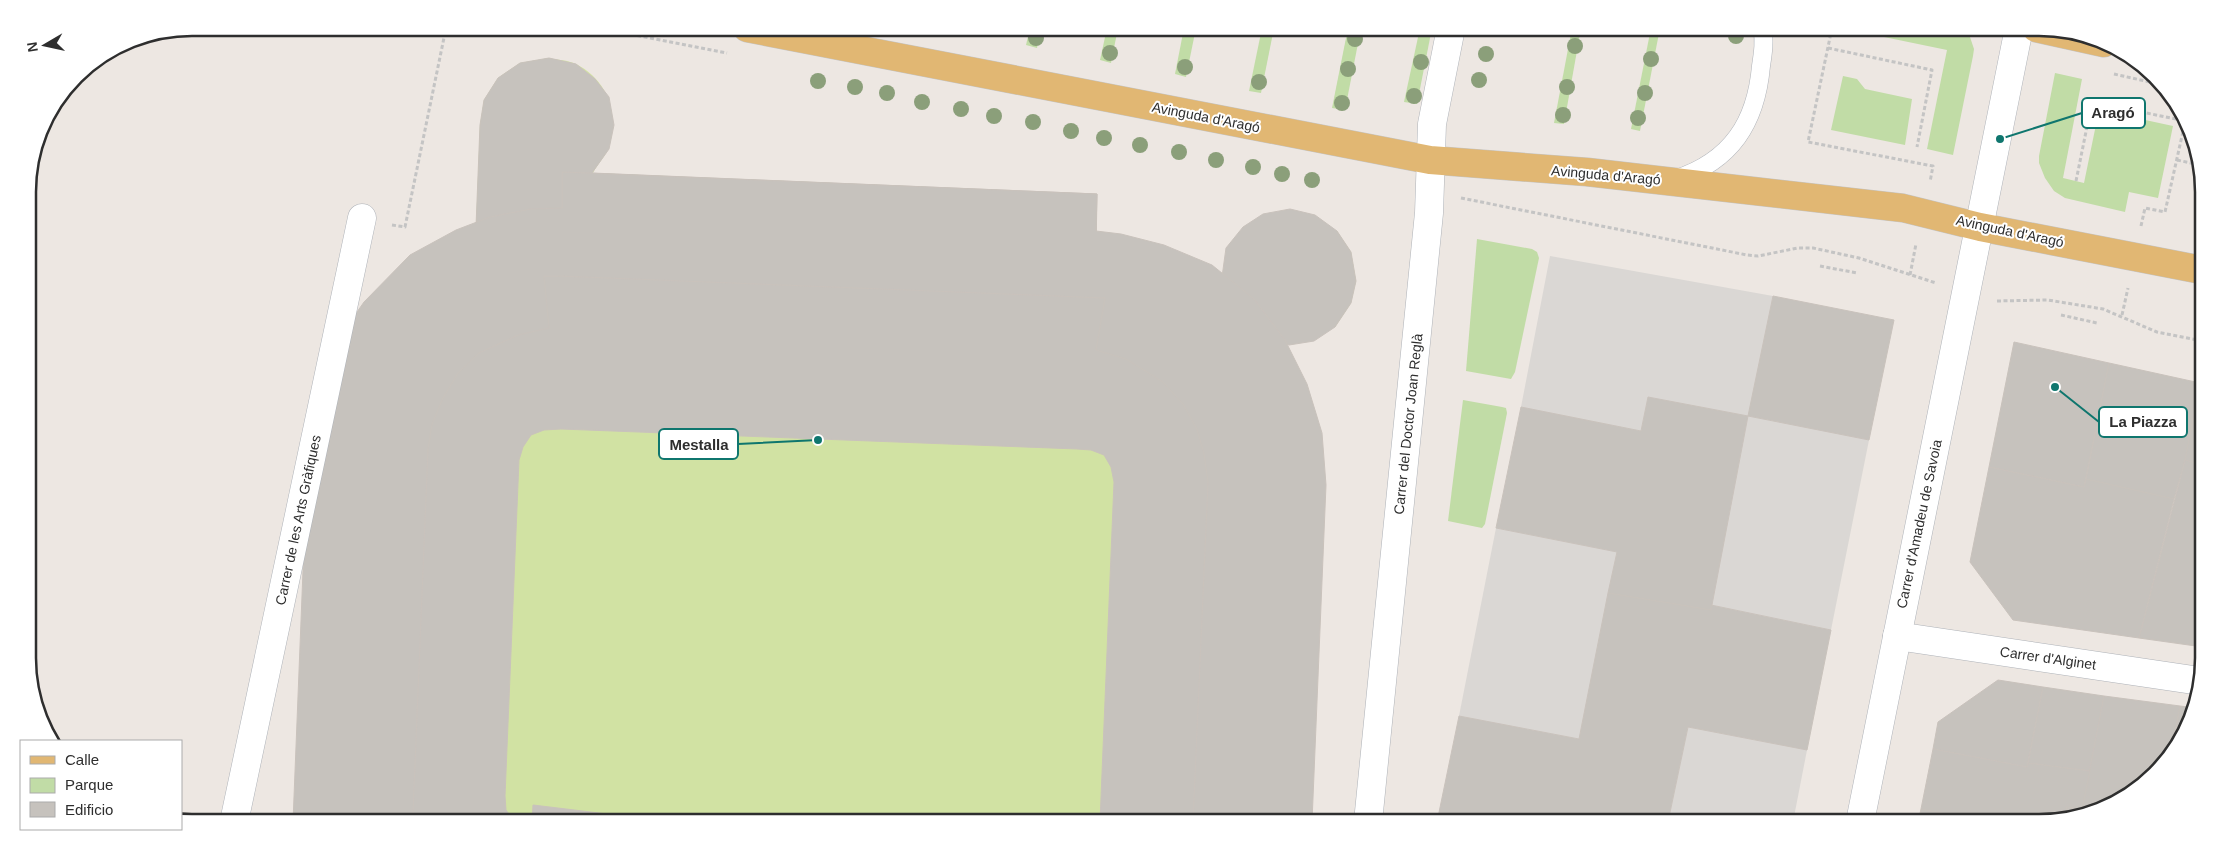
<svg xmlns="http://www.w3.org/2000/svg" width="2231" height="850" viewBox="0 0 2231 850" font-family="Arial,sans-serif">
<style>
.green{fill:#c1dca6}
.pitch{fill:#d1e2a3}
.plaza{fill:#dad7d4}
.building{fill:#c6c2bd;stroke:#c9c2bc}
.lines{fill:none;stroke-linecap:round;stroke-linejoin:round}
.service-casing{stroke:#aeb2b8;stroke-width:19}
.pedestrian-casing{stroke:#aeb2b8;stroke-width:29}
.minor-casing{stroke:#aeb2b8;stroke-width:29}
.tertiary-casing{stroke:#aeb2b8;stroke-width:29}
.primary-casing{stroke:#c4c4c4;stroke-width:29}
.path{stroke:#c4c4c4;stroke-width:3;stroke-dasharray:4 2.5;stroke-linecap:butt}
.service{stroke:#fff;stroke-width:18}
.pedestrian{stroke:#fff;stroke-width:28}
.minor{stroke:#fff;stroke-width:28}
.tertiary{stroke:#fff;stroke-width:28}
.primary{stroke:#e1b773;stroke-width:28}
.tree{fill:#8b9f7a}
.labels{text-anchor:middle;stroke-width:4;stroke-linejoin:round;paint-order:stroke}
.street-label{font-size:14px;fill:#2e2e2e;stroke:#fff}
.rim{fill:none;stroke:#2e2e2e;stroke-width:2.5}
.leader{fill:none;stroke:#0f766e;stroke-width:2}
.callout-dot{fill:#0f766e;stroke:#fff;stroke-width:2}
.callout{fill:#fff;stroke:#0f766e;stroke-width:2}
.callout-label{font-size:15px;text-anchor:middle;font-weight:bold;fill:#2e2e2e}
</style>
<rect width="100%" height="100%" fill="#ede7e2"/>
<g class="green">
<path d="M1030,28H1041L1037,48L1026,45Z"/>
<path d="M1107,28H1118L1111,63L1100,60Z"/>
<path d="M1184,28H1196L1186,77L1175,74Z"/>
<path d="M1262,28H1274L1261,93L1249,91Z"/>
<path d="M1348,28H1361L1345,110L1332,108Z"/>
<path d="M1420,28H1432L1417,104L1404,102Z"/>
<path d="M1572,28H1581L1564,124L1554,123Z"/>
<path d="M1651,28H1660L1640,131L1631,129Z"/>
<path d="M1855,28C1889,27 1941,21 1970,37L1974,49L1973,56L1953,155L1927,149L1947,50L1855,31Z"/>
<path d="M2055,73L2082,79L2063,178L2084,183L2099,110L2173,126L2158,198L2129,192L2125,212L2065,198L2054,191L2045,178L2039,163V156Z"/>
<path d="M1843,76L1857,79L1865,89L1912,99L1905,145L1831,130Z"/>
<path d="M1477,239L1532,249L1537,252L1539,258L1515,372L1511,379L1466,371Z"/>
<path d="M1463,400L1502,407L1506,408L1507,413L1485,524L1482,528L1448,521Z"/>
</g>
<path class="pitch" d="M549,58C557,60 568,60 576,64C608,80 619,114 609,147C606,156 597,164 593,173L1097,194L1096,249L1231,306L1337,231L1351,252L1356,281L1351,303L1335,327L1261,338L1305,482L1290,822H318L319,778L475,252L480,125L484,100L498,78L520,63Z"/>
<g class="plaza">
<path d="M1550,256L1773,296L1749,416L1869,440L1831,630L1711,605L1748,416L1648,397L1641,431L1521,407Z"/>
<path d="M1496,528L1617,552L1579,739L1459,716Z"/>
<path d="M1688,727L1807,750L1793,822H1668Z"/>
</g>
<g class="building">
<path d="M549,58L576,64L595,79L609,97L614,125L609,149L592,173L1097,194L1096,249L1116,251L1157,263L1197,280L1232,306L1222,277L1226,248L1243,227L1263,214L1290,209L1315,215L1337,231L1351,252L1356,281L1351,303L1335,327L1314,341L1289,345L1261,338L1287,388L1302,436L1305,482L1290,822H1100L1114,482L1111,467L1104,455L1091,450L1077,449L561,429L544,430L531,435L523,447L519,460L505,796L506,810L515,822H318L333,445L341,393L354,358L383,315L414,284L475,252L480,125L484,100L498,78L520,63Z"/>
<path d="M562,172L1097,194L1096,231L1121,234L1164,245L1212,265L1254,299L1285,340L1307,384L1322,433L1326,485L1312,822H1193L1208,482L1204,454L1197,429L1183,404L1163,382L1126,359L1096,350L1105,298L558,276H544L549,328L518,335L479,353L458,373L443,398L432,424L428,449L413,813L416,822H293L308,445L348,325L364,302L410,255L456,230L490,217L531,209L562,208Z"/>
<path d="M1773,296L1894,320L1869,440L1748,416Z"/>
<path d="M2014,342L2109,363L2084,487L1989,467Z"/>
<path d="M2109,363L2200,383L2185,460L2174,499L2086,479Z"/>
<path d="M2200,383H2203V465L2185,460Z"/>
<path d="M1648,397L1748,416L1711,610L1608,593L1617,552L1496,528L1521,407L1641,431Z"/>
<path d="M2185,460L2203,465V647L2139,638Z"/>
<path d="M1989,467L2084,487L2086,479L2174,499L2139,638L2013,620L1970,562Z"/>
<path d="M1608,593L1711,610V605L1831,630L1807,750L1688,727L1668,822H1437L1459,716L1579,739Z"/>
<path d="M1998,680L2043,687L2027,767L1933,749L1938,722Z"/>
<path d="M2043,687L2104,696L2090,771L2028,763Z"/>
<path d="M2104,696L2180,706L2170,758L2139,789L2096,812L2082,809Z"/>
<path d="M2180,706L2195,708V711L2171,756Z"/>
<path d="M1933,749L2027,767L2028,763L2090,771L2082,809L2067,807L2065,819L2050,822H1989L1921,809Z"/>
<path d="M533,805L665,821L691,822H532Z"/>
<path d="M2067,807L2096,812L2065,819Z"/>
<path d="M1921,809L1989,822H1918Z"/>
</g>
<g class="lines">
<defs>
<path id="service" d="M1676,179C1731,161 1756,123 1761,66C1763,53 1765,40 1762,28"/>
<path id="pedestrian" d="M234,822L362,218"/>
<g id="minor">
<path d="M1897,636L2200,681"/>
<path d="M1368,822L1429,213L1432,124L1451,28"/>
</g>
<path id="tertiary" d="M1860,822L2019,28"/>
<g id="primary">
<path d="M747,28L1430,160L1587,172L1903,208L1980,227L2202,270"/>
<path d="M2036,28L2104,43"/>
</g>
</defs>
<use href="#service" class="service-casing"/>
<use href="#pedestrian" class="pedestrian-casing"/>
<use href="#minor" class="minor-casing"/>
<use href="#tertiary" class="tertiary-casing"/>
<use href="#primary" class="primary-casing"/>
<g class="path">
<path d="M599,28L727,53"/>
<path d="M1832,28L1808,142L1933,166L1930,182"/>
<path d="M1828,48L1932,70L1917,147"/>
<path d="M2114,74L2163,85"/>
<path d="M2177,160L2200,165"/>
<path d="M2076,181L2092,102L2181,120"/>
<path d="M1461,198L1747,255L1758,256L1798,248H1813L1859,258L1936,283"/>
<path d="M392,225L405,227L446,28"/>
<path d="M2141,226L2145,208L2165,212L2184,127"/>
<path d="M1820,266L1857,273"/>
<path d="M1910,275L1916,244"/>
<path d="M1997,301L2048,300L2103,309L2157,332L2203,341"/>
<path d="M2061,315L2097,323"/>
<path d="M2122,315L2128,288"/>
</g>
<use href="#service" class="service"/>
<use href="#pedestrian" class="pedestrian"/>
<use href="#minor" class="minor"/>
<use href="#tertiary" class="tertiary"/>
<use href="#primary" class="primary"/>
</g>
<g class="tree">
<circle cx="1736" cy="36" r="8"/>
<circle cx="1036" cy="38" r="8"/>
<circle cx="1355" cy="39" r="8"/>
<circle cx="1575" cy="46" r="8"/>
<circle cx="1110" cy="53" r="8"/>
<circle cx="1486" cy="54" r="8"/>
<circle cx="1651" cy="59" r="8"/>
<circle cx="1421" cy="62" r="8"/>
<circle cx="1185" cy="67" r="8"/>
<circle cx="1348" cy="69" r="8"/>
<circle cx="1479" cy="80" r="8"/>
<circle cx="818" cy="81" r="8"/>
<circle cx="1259" cy="82" r="8"/>
<circle cx="855" cy="87" r="8"/>
<circle cx="1567" cy="87" r="8"/>
<circle cx="887" cy="93" r="8"/>
<circle cx="1645" cy="93" r="8"/>
<circle cx="1414" cy="96" r="8"/>
<circle cx="922" cy="102" r="8"/>
<circle cx="1342" cy="103" r="8"/>
<circle cx="961" cy="109" r="8"/>
<circle cx="1563" cy="115" r="8"/>
<circle cx="994" cy="116" r="8"/>
<circle cx="1638" cy="118" r="8"/>
<circle cx="1033" cy="122" r="8"/>
<circle cx="1071" cy="131" r="8"/>
<circle cx="1104" cy="138" r="8"/>
<circle cx="1140" cy="145" r="8"/>
<circle cx="1179" cy="152" r="8"/>
<circle cx="1216" cy="160" r="8"/>
<circle cx="1253" cy="167" r="8"/>
<circle cx="1282" cy="174" r="8"/>
<circle cx="1312" cy="180" r="8"/>
</g>
<g class="labels">
<g class="street-label">
<text transform="translate(1206 117) rotate(11)" y="5">Avinguda d'Aragó</text>
<text transform="translate(1606 175) rotate(5)" y="5">Avinguda d'Aragó</text>
<text transform="translate(2010 231) rotate(12)" y="5">Avinguda d'Aragó</text>
<text transform="translate(1408 424) rotate(-84)" y="5">Carrer del Doctor Joan Reglà</text>
<text transform="translate(298 520) rotate(-78)" y="5">Carrer de les Arts Gràfiques</text>
<text transform="translate(1919 524) rotate(-78)" y="5">Carrer d'Amadeu de Savoia</text>
<text transform="translate(2048 658) rotate(8)" y="5">Carrer d'Alginet</text>
</g>
</g>
<path d="M0 0H2231V850H0ZM192 36H2039A156 156 0 0 1 2195 192V658A156 156 0 0 1 2039 814H192A156 156 0 0 1 36 658V192A156 156 0 0 1 192 36Z" fill="#fff" fill-rule="evenodd"/>
<path class="rim" d="M192 36H2039A156 156 0 0 1 2195 192V658A156 156 0 0 1 2039 814H192A156 156 0 0 1 36 658V192A156 156 0 0 1 192 36Z"/>
<path class="leader" d="M2000 139L2082 113M2055 387L2099 422M818 440L738 444"/>
<g class="callout-dot">
<circle cx="2000" cy="139" r="5"/>
<circle cx="2055" cy="387" r="5"/>
<circle cx="818" cy="440" r="5"/>
</g>
<g class="callout">
<rect x="2082" y="98" width="63" height="30" rx="5"/>
<rect x="2099" y="407" width="88" height="30" rx="5"/>
<rect x="659" y="429" width="79" height="30" rx="5"/>
</g>
<g class="callout-label">
<text x="2113" y="118">Aragó</text>
<text x="2143" y="427">La Piazza</text>
<text x="699" y="450">Mestalla</text>
</g>
<rect x="20" y="740" width="162" height="90" fill="#ffffff" stroke="#ababab"/>
<rect x="30" y="756" width="25" height="8" fill="#e1b773" stroke="#ababab"/>
<text x="65" y="765" font-size="15" fill="#2e2e2e">Calle</text>
<rect x="30" y="778" width="25" height="15" fill="#c1dca6" stroke="#ababab"/>
<text x="65" y="790" font-size="15" fill="#2e2e2e">Parque</text>
<rect x="30" y="802" width="25" height="15" fill="#c6c2bd" stroke="#ababab"/>
<text x="65" y="815" font-size="15" fill="#2e2e2e">Edificio</text>
<g transform="translate(45 45) rotate(261)" stroke="#ffffff" stroke-width="4" paint-order="stroke">
<path d="M0-4L9 19L0 12L-9 19Z" fill="#2e2e2e"/>
<text y="-8" font-size="14" font-weight="bold" text-anchor="middle" fill="#2e2e2e">N</text>
</g>
</svg>
